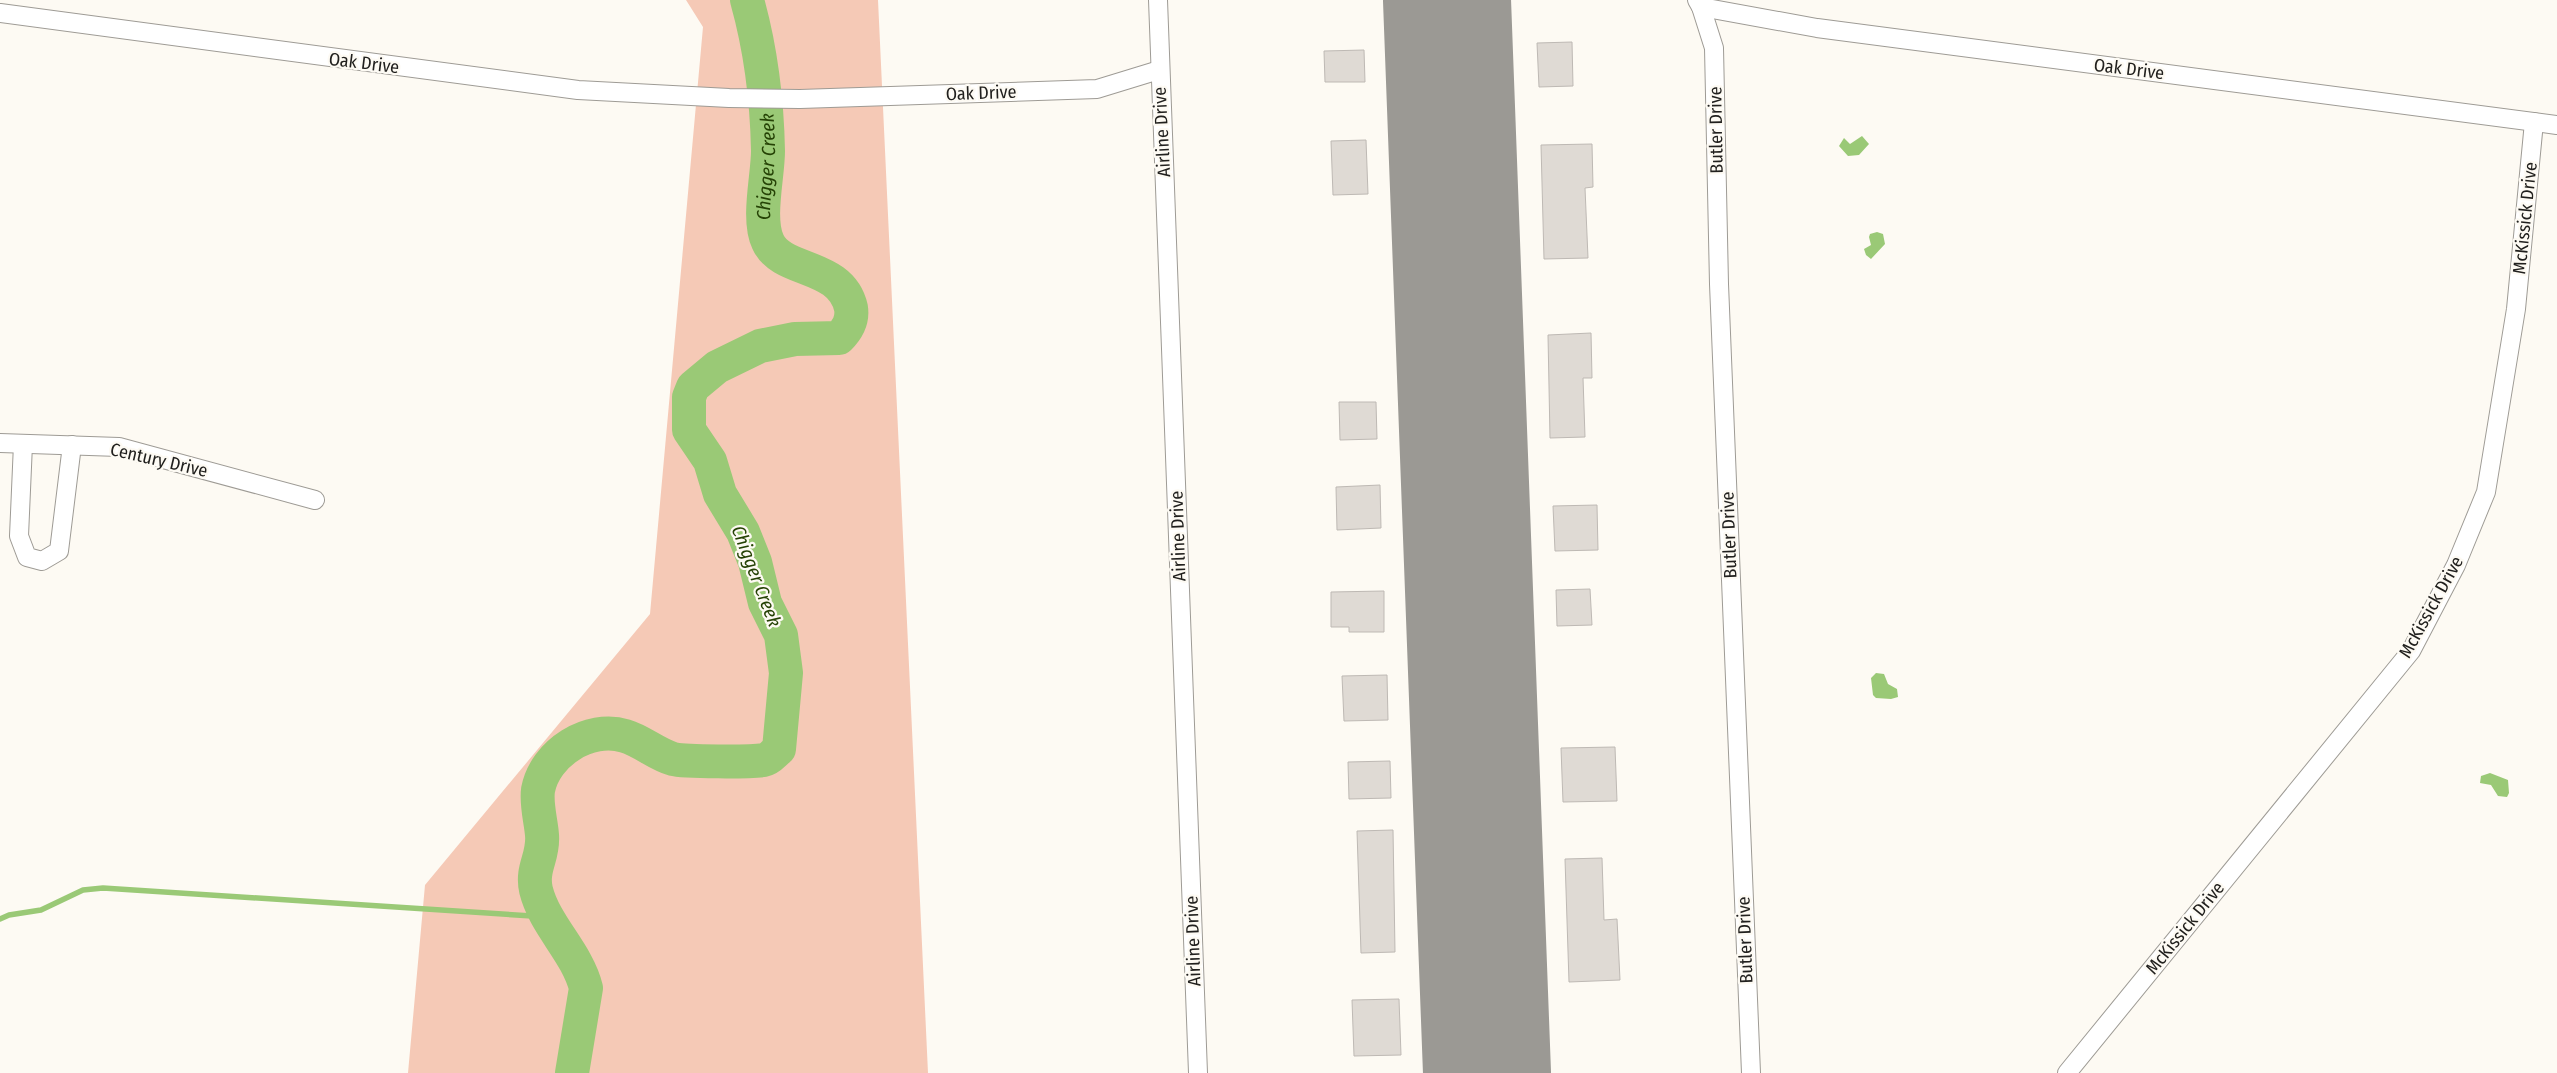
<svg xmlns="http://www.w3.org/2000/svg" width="2557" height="1073" viewBox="0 0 2557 1073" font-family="'Fira Sans Condensed',sans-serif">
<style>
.green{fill:#f5c9b6}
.water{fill:#9ac976}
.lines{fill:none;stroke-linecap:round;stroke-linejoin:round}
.stream{stroke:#9ac976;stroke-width:5.5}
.river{stroke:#9ac976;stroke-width:34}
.runway{stroke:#9b9994;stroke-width:128}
.building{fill:#dfdad4;stroke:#beb9b4}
.minor-casing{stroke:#9e9b95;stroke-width:20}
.minor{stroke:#fff;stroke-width:18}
.labels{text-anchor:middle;stroke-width:4.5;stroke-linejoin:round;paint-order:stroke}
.street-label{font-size:18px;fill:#21201e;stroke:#fdfaf3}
.water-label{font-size:19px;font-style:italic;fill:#254205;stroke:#fdfaf3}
</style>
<rect width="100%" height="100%" fill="#fdfaf3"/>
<path class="green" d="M686,0H878L928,1073H408L425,885L650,614L703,27Z"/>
<g class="water">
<path d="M1862,136L1869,144L1859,155L1848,156L1839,146L1844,138L1850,144Z"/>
<path d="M1877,232L1883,234L1885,244L1871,259L1866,255L1864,249L1871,245L1869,237L1870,234Z"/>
<path d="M1876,673L1884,674L1888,684L1897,689L1898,697L1891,699L1876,698L1873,695L1871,678Z"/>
<path d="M2490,773L2508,780L2509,793L2507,797L2498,796L2491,785L2480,783L2481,776Z"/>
</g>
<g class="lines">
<path class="stream" d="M0,919L9,915L41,910L83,890L103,888L548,917"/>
<path class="river" id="s1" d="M572,1073L586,988C577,952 545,926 536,890C531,868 544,857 542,835C541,821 536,805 538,790C545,753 589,725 625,736C642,741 656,754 673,759C685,762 751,762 764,760C770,759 774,753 779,749L786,673L781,635L765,603L755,562L743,532L720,494L710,461L689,430V397L693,387L717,367L760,346L795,339L839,338C847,330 853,321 851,308C841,263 782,273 768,242C757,219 768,176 768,151C767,99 761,50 747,0"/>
<path class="runway" d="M1447,0L1487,1073"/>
</g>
<g class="building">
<path d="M1572,42L1573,86L1539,87L1537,43Z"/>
<path d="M1364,50L1365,82H1325L1324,51Z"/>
<path d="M1366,140L1368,194L1333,195L1331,141Z"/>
<path d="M1592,144L1593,187L1585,188L1588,258L1544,259L1541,145Z"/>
<path d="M1591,333L1592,378H1583L1585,437L1550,438L1548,335Z"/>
<path d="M1339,402H1376L1377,439L1340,440Z"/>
<path d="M1380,485L1381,528L1337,530L1336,487Z"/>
<path d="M1597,505L1598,550L1555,551L1553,506Z"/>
<path d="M1590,589L1592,625L1557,626L1556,590Z"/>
<path d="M1384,591V632H1349V627H1331V592Z"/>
<path d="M1387,675L1388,720L1344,721L1342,676Z"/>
<path d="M1615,747L1617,801L1563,802L1561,748Z"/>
<path d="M1390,761L1391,798L1349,799L1348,762Z"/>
<path d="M1393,830L1395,952L1361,953L1357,831Z"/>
<path d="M1602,858L1604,920L1617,919L1620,980L1569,982L1565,859Z"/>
<path d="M1399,999L1401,1055L1354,1056L1352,1000Z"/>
</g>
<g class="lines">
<defs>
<g id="minor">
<path d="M1158,0L1198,1073"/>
<path d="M1697,0L1701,7L1714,48L1719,284L1751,1073"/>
<path d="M1701,7L1817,28L2557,125"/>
<path d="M0,13L578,90L729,98L800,99L1097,89L1159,70"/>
<path d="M0,443L119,447L315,500"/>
<path d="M23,444L19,536L27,557L42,561L59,551L72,445"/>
<path d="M2067,1073L2411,651L2456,565L2486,492L2516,309L2534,122"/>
</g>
</defs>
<use href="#minor" class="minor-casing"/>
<use href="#minor" class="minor"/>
</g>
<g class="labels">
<g class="street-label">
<text transform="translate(364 63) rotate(7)" y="6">Oak Drive</text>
<text transform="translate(2129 69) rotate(7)" y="6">Oak Drive</text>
<text transform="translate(981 93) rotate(-2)" y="6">Oak Drive</text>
<text transform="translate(1716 130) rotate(-91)" y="6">Butler Drive</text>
<text transform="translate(1162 132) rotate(-93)" y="6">Airline Drive</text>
<text transform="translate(2525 218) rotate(-84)" y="6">McKissick Drive</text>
<text transform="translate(159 460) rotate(13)" y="6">Century Drive</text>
<text transform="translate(1729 535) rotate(-92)" y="6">Butler Drive</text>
<text transform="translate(1178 536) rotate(-92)" y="6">Airline Drive</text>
<text transform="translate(2431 607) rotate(-61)" y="6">McKissick Drive</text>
<text transform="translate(2185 928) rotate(-51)" y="6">McKissick Drive</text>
<text transform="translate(1745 940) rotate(-92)" y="6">Butler Drive</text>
<text transform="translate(1193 941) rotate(-92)" y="6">Airline Drive</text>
</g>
<g class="water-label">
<text dy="7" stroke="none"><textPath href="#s1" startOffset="1339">Chigger Creek</textPath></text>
<text transform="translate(757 576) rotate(69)" y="7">Chigger Creek</text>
</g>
</g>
</svg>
